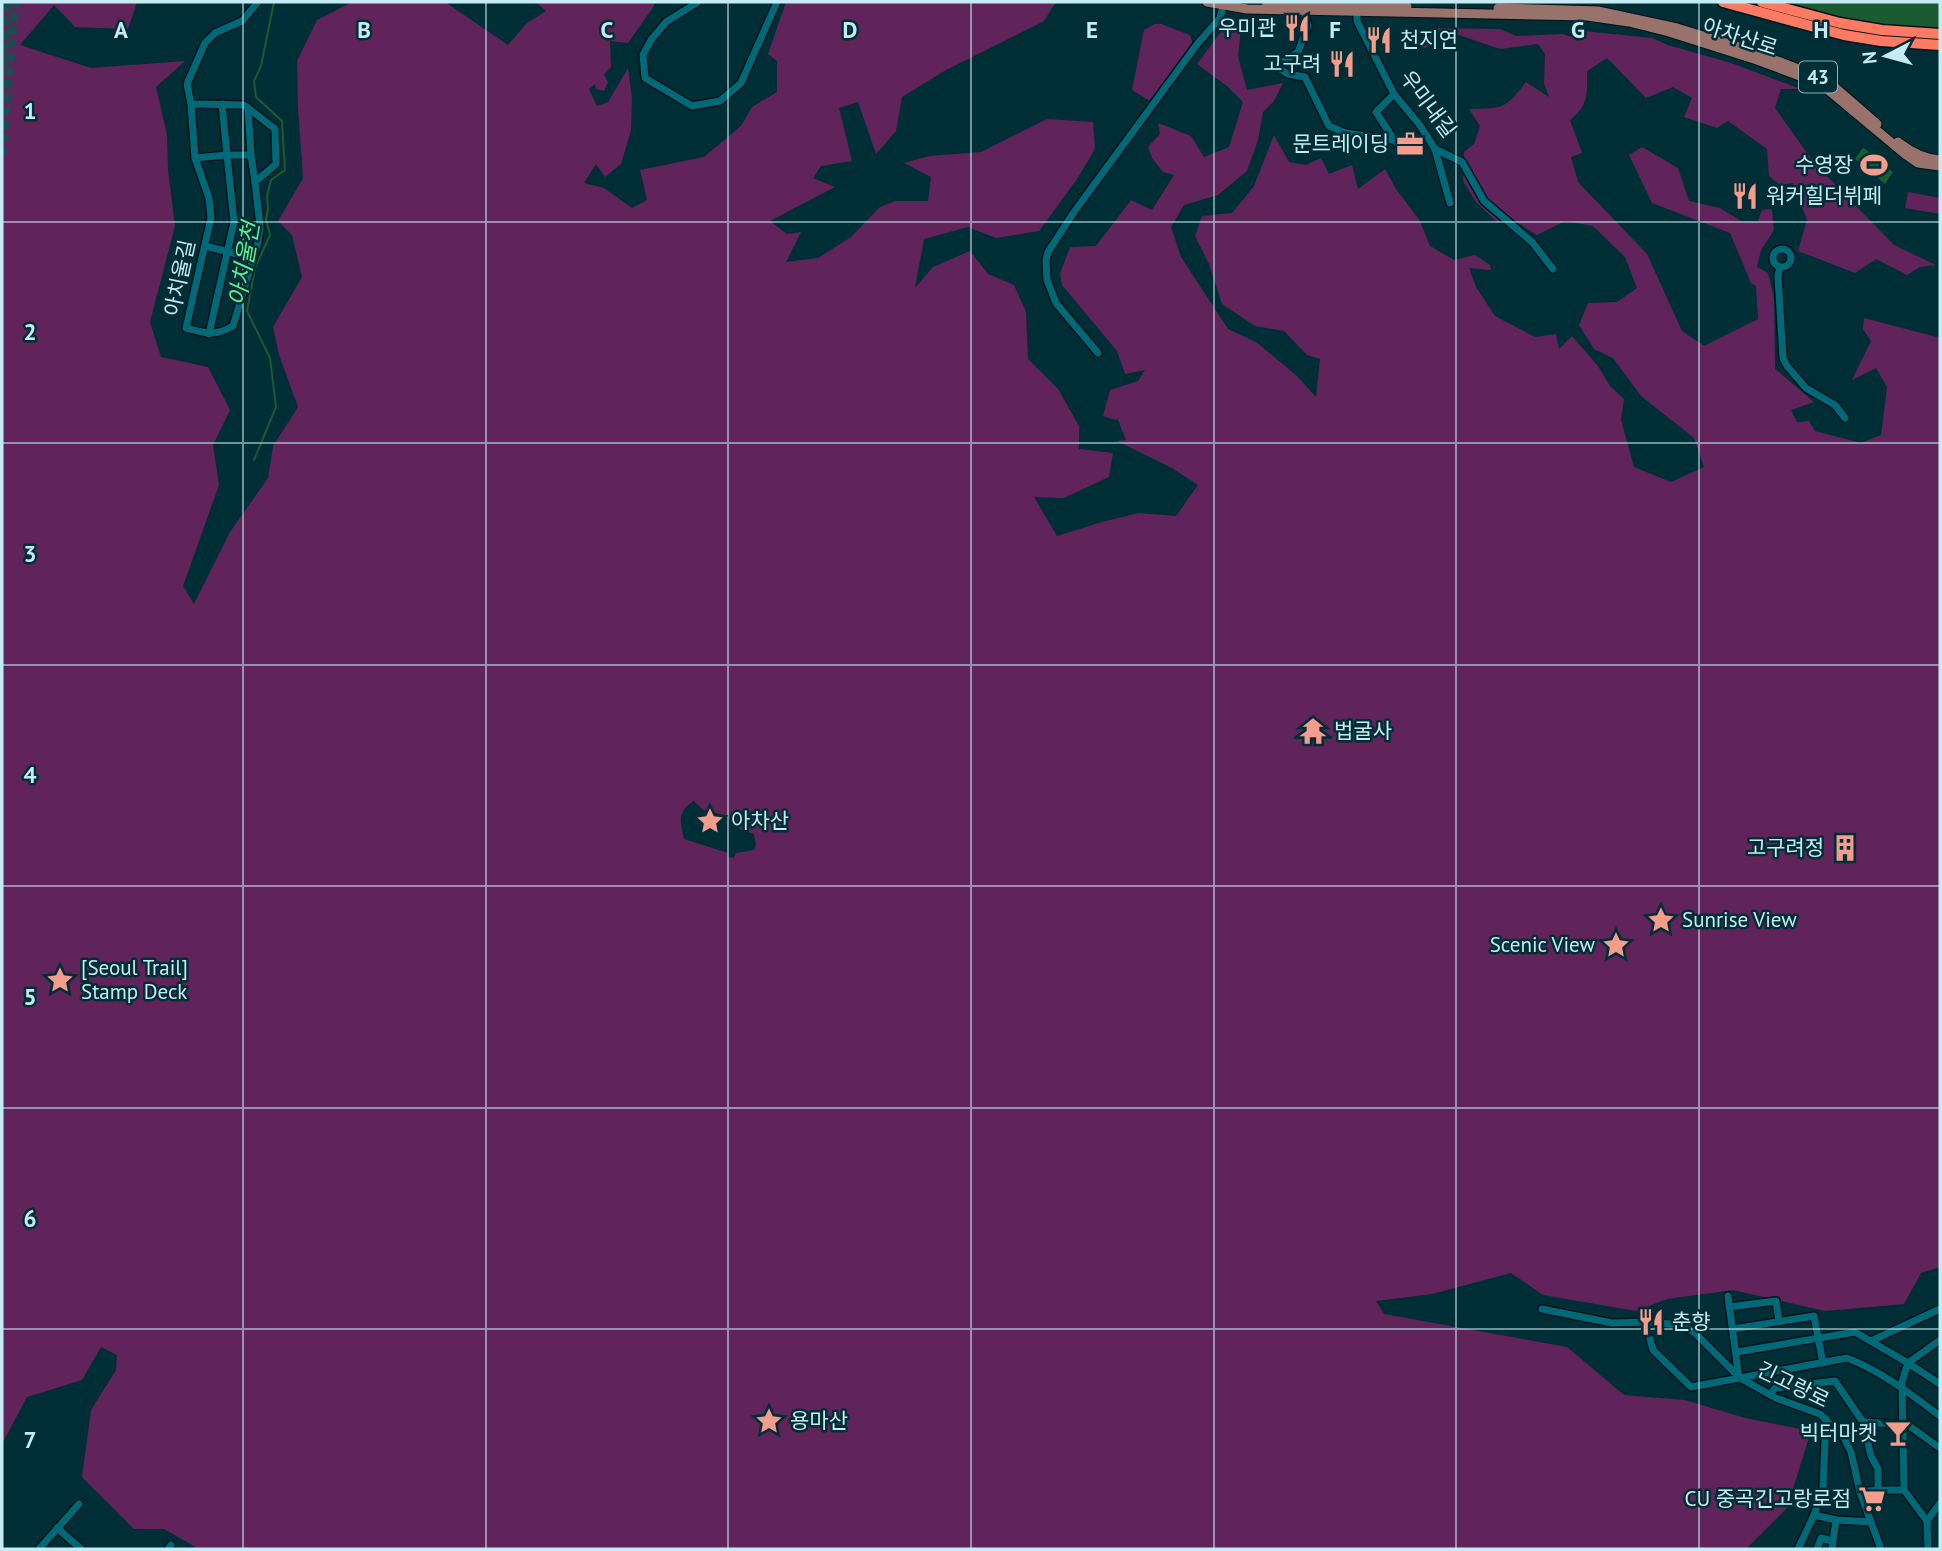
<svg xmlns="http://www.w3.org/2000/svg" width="1942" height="1551" viewBox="0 0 1942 1551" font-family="'PT Sans','Noto Sans KR',sans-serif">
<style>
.green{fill:#60245b;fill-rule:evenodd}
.water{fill:#1c5a32}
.pier{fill:#002e36}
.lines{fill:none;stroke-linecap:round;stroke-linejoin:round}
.stream{stroke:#1c5a32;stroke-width:2}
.major-tunnel{stroke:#1e4a52;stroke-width:9;stroke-dasharray:9 4.5;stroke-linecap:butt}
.minor-casing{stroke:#001419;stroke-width:10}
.major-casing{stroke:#001419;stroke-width:11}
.highway-casing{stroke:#001419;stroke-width:13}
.minor{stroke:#006978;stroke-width:7}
.major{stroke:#99736b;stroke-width:9}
.highway{stroke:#ff7a63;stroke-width:10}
.grid{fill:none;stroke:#c5ecf4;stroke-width:2;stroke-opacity:0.55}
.labels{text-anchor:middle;stroke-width:5;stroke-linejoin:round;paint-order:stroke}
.shield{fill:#002e36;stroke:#8ab3bb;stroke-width:2}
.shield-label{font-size:19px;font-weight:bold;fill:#c5ecf4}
.poi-label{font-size:21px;fill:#c5ecf4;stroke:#002e36;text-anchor:end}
.street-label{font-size:21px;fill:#c5ecf4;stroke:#002e36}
.water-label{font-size:23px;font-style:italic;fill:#5def8f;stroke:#002e36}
.grid-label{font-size:23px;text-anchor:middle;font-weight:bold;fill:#c5ecf4;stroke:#002e36;stroke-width:5;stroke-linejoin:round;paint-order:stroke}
</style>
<rect width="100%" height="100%" fill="#002e36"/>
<g class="green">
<path d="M2,2H137L128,29L75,27L54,5L20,45L91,68L185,61L156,87L167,135L168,170L175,226L150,322L161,357L208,367L230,410L213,445L219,485L183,586L194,604L230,532L268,478L273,446L298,407L279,355L273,327L302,277L292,235L278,221L303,178L298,108L297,61L317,20L352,2H445L508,45L527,23L546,11L536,2H654V6L628,43L610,41L611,67L604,75L608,82L604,91L596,89L595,84L589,89L597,106L608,102L628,68L632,98L631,130L621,164L605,177L596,164L584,183L604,188L632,208L647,200L640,170L704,157L741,126L752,107L777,92V61L768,54L786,2H1056L1044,21L946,70L902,97L896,131L876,154L858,102L839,108L852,161L821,166L813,178L835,187L770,221L787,234L801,232L786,262L818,258L851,237L880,207L895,201H928L931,177L904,163L929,156L981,152L1047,119L1093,122L1095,149L1077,179L1039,231L996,238L968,227L924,239L915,288L933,267L970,251L988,274L1014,285L1026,312L1028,359L1058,389L1079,426V449L1113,453L1109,477L1064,498L1034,497L1057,536L1102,522L1139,513L1176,516L1198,485L1172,468L1117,441L1126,440L1117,418L1116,420L1103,416L1110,390L1138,381L1145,370L1125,374L1117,351L1062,285L1060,274L1070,247L1096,246L1131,200L1152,210L1174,175L1163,172L1152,158L1148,147L1160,134L1158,123L1191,136L1204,157L1229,147L1243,102L1228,87L1197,64L1223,29L1241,27L1238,57L1247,90L1283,83L1274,101L1263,112L1258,140L1247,171L1218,195L1184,205L1171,227L1181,257L1228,329L1256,342L1297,376L1316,397L1320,359L1307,355L1284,331L1255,326L1222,304L1209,264L1195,236L1202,216L1232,213L1254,186L1274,135L1289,162L1306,165L1321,158L1329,174L1352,165L1358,189L1385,169L1396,189L1420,221L1430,246L1454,260L1475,255L1490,265L1491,270L1469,268L1476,287L1495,316L1535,337L1556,334L1559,349L1572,336L1598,366L1610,386L1624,399L1621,420L1634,467L1671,482L1704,467L1694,438L1641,396L1613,358L1594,349L1579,325L1588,303L1617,302L1637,288L1625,257L1593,226L1565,221L1537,235L1509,217L1498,223L1476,202L1463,181L1464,152L1474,144L1480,126L1469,109C1504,108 1504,110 1526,82L1549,97L1544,83L1545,54L1538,44L1500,49L1456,34L1440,30L1428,47L1421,48L1432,28L1500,29L1516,36L1562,34L1578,39L1584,31L1652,38L1668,45L1731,63L1801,89H1781L1775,108L1815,164L1894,245L1936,265L1920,267L1907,275L1876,259L1855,273L1798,251L1807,220L1793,183L1780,185L1769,176L1767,149L1728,121L1717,128L1684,117L1692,98L1673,87L1646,98L1607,58L1587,71C1587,94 1589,105 1570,120L1582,153L1571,157L1578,182L1647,254L1682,331L1704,346L1758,319L1756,286L1751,283L1730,233L1652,203L1629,155L1642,147L1678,168L1689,201L1720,208L1741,221H1758L1762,210L1772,209L1774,230L1761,250L1757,267L1768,273L1774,298L1775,369L1814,402L1791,410L1797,422L1809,421L1815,431L1861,443L1881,435L1887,387L1876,368L1852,380L1871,341L1863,329L1864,318L1940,338V1267L1921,1273L1904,1304L1825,1311L1733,1290L1667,1299L1636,1311L1543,1295L1511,1273L1432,1294L1376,1301L1384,1314L1567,1347L1624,1395L1685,1400L1745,1418L1811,1431L1787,1508L1746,1549H199L164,1529H134L82,1477L91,1410L116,1370L117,1355L101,1347L82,1380L27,1397L2,1444ZM694,801L703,810L728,816C731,827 743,831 754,834L756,845L754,850L736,853L734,858L728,857V853L684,839C680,822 677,811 694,801Z"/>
<path d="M1155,24H1161L1190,35L1193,44L1154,98L1150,101L1132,90L1144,30Z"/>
<path d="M1908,192L1940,198V214L1905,208Z"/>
</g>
<g class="water">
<path d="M1696,2H1940V51Z"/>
<path d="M1864,148L1893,172L1885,184L1855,159L1862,149Z"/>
</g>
<path class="pier" d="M1692,2H1777L1838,18L1875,25L1940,30V54L1834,42Z"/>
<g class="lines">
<path class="stream" d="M254,460L276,407L270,358L247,311L255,268L270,235L266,219L268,209L267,196L271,180L285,170L282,121L256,97L254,81L261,66L274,2"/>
<g class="major-tunnel">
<path d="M2,66L7,2"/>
<path d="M2,156L15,2"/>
</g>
<defs>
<g id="minor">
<path d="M698,2L666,22L651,40L643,55L645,78L692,106L720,101L741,83L777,2"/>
<path d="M1357,8V21L1394,94L1419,124L1435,149L1462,162L1484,201L1532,242L1553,269"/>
<path d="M1303,9L1308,26L1298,52L1283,62L1278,68L1288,74L1305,77L1329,126L1346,133L1394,140"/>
<path d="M1394,94L1376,112L1394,140L1406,152"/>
<path d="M191,104L244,105L248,108L251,155H227L234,222L209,334"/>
<path d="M248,108L275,129L276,164L255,182L260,226L258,242L233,326C214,337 206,333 186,328L211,218L209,198L195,158L191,104L187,84L205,43L215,33L242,21L258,2"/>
<path d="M1435,149L1450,203"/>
<path d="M251,155L255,182"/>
<path d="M195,158L227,155L222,104"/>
<path d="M205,246L253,258"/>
<circle cx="1782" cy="258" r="9"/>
<path d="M1780,267L1778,276L1783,358L1787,366L1806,388L1835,405L1845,418"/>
<path d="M1098,353L1056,303L1047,280L1046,260L1048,252L1074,212L1198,43L1220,18L1224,2"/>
<path d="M1728,1296L1739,1378"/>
<path d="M1729,1307L1776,1301L1779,1321"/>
<path d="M1542,1309L1612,1323L1651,1322L1679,1325L1694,1332L1740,1378L1776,1398L1820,1414L1844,1438L1851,1452L1860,1492L1881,1549"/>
<path d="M1733,1329L1814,1316L1823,1363"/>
<path d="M1650,1339L1653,1350L1691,1387L1847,1358C1881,1371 1911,1394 1940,1416"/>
<path d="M1871,1341L1940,1309"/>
<path d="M1737,1352L1855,1332L1908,1363L1940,1384"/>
<path d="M1770,1395L1775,1388L1835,1381L1863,1422L1871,1456L1878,1469V1490"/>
<path d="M1863,1422L1908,1425L1940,1448"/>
<path d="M1860,1492L1878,1490H1904"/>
<path d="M1814,1515L1836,1520L1871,1522"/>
<path d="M1927,1521L1940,1503"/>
<path d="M57,1528L81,1549"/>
<path d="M39,1549L79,1504"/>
<path d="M168,1549L171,1545"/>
<path d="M1798,1549L1814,1515L1823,1488L1826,1419"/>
<path d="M1817,1549L1821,1538L1832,1541"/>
<path d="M1832,1549L1836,1520"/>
<path d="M1928,1549L1927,1521L1904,1490L1902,1382L1908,1363L1940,1340"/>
</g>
<g id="major">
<path d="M1207,2L1247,9L1587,16L1629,22L1669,32L1757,60L1808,79L1827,89L1905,154L1918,163L1940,166"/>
<path d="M1266,2L1407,6"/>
<path d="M1498,8L1598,11L1677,28L1749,50L1819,77L1831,84L1877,124"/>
<path d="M1898,142C1911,152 1924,159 1940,160"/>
</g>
<g id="highway">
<path d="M1723,2L1844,35L1881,41L1940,45"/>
<path d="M1762,2L1840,23L1882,30L1940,34"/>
</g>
</defs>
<use href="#minor" class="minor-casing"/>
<use href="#major" class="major-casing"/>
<use href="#highway" class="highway-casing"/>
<use href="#minor" class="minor"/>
<use href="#major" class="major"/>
<use href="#highway" class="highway"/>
</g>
<path class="grid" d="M243,2V1549M486,2V1549M728,2V1549M971,2V1549M1214,2V1549M1456,2V1549M1699,2V1549M2,222H1940M2,443H1940M2,665H1940M2,886H1940M2,1108H1940M2,1329H1940"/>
<defs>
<symbol id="restaurant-bare" viewBox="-9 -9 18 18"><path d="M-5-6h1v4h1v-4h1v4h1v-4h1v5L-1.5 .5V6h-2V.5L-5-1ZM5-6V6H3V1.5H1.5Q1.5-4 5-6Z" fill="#f49d8c" stroke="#002e36" stroke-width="2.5" paint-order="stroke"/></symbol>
<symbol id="office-bare" viewBox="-9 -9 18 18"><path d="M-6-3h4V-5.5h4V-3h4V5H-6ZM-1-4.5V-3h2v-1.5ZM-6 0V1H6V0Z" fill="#f49d8c" stroke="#002e36" stroke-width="2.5" paint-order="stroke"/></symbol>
<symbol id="stadium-bare" viewBox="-9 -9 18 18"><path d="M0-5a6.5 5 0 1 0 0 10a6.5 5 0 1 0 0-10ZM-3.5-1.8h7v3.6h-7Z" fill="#f49d8c" stroke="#002e36" stroke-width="2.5" paint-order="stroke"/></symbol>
<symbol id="temple-bare" viewBox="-9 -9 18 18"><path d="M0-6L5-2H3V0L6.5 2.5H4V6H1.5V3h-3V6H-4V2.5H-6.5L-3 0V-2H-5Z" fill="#f49d8c" stroke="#002e36" stroke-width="2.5" paint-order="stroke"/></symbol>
<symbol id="sight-bare" viewBox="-9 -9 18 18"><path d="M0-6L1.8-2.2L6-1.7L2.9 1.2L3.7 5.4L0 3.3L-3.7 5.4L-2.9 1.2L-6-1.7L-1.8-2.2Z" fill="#f49d8c" stroke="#002e36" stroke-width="2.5" paint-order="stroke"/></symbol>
<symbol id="building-bare" viewBox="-9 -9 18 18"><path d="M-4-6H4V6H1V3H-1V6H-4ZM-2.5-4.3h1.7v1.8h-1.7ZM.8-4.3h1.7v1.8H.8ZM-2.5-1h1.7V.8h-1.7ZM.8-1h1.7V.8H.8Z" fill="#f49d8c" stroke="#002e36" stroke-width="2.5" paint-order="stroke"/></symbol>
<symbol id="bar-bare" viewBox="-9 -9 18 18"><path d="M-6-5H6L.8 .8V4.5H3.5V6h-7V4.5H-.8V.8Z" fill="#f49d8c" stroke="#002e36" stroke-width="2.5" paint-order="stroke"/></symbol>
<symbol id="supermarket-bare" viewBox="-9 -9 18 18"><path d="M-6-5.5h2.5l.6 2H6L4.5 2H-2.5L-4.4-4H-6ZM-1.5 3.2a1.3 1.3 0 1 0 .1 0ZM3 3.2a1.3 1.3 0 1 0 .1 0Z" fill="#f49d8c" stroke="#002e36" stroke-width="2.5" paint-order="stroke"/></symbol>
</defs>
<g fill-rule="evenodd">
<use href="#restaurant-bare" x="1278" y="9" width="38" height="38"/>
<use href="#restaurant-bare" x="1360" y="21" width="38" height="38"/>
<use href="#restaurant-bare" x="1323" y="45" width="38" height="38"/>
<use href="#office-bare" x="1391" y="125" width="38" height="38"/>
<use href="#stadium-bare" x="1855" y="146" width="38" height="38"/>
<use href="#restaurant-bare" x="1726" y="177" width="38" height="38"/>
<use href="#temple-bare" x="1294" y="712" width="38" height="38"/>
<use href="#sight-bare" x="691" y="802" width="38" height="38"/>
<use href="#building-bare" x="1826" y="829" width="38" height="38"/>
<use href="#sight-bare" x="1642" y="901" width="38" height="38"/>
<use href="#sight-bare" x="1597" y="926" width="38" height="38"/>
<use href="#sight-bare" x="41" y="961" width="38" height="38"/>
<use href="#restaurant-bare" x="1632" y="1303" width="38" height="38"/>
<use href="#sight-bare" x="750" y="1402" width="38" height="38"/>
<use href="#bar-bare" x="1879" y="1414" width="38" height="38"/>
<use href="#supermarket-bare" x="1853" y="1480" width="38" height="38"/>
</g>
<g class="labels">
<rect class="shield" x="1799" y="61.5" width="38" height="31" rx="5"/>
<g class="shield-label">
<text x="1818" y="84">43</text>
</g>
<g class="poi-label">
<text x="1276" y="35">우미관</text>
<text x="1400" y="47" text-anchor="start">천지연</text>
<text x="1321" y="71">고구려</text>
<text x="1389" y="151">문트레이딩</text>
<text x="1853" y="172">수영장</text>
<text x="1766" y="203" text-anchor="start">워커힐더뷔페</text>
<text x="1334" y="738" text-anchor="start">법굴사</text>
<text x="731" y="828" text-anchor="start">아차산</text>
<text x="1824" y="855">고구려정</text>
<text x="1682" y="927" text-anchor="start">Sunrise View</text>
<text x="1595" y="952">Scenic View</text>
<text x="81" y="975" text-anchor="start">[Seoul Trail]<tspan x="81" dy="24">Stamp Deck</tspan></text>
<text x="1672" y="1329" text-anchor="start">춘향</text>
<text x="790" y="1428" text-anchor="start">용마산</text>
<text x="1877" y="1440">빅터마켓</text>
<text x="1851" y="1506">CU 중곡긴고랑로점</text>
</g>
<g class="street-label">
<text transform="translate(1740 37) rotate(18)" y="7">아차산로</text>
<text transform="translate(1428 104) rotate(53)" y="7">우미내길</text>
<text transform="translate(180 278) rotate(-78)" y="7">아치울길</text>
<text transform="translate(1793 1385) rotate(26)" y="7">긴고랑로</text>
</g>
<g class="water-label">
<text transform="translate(244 264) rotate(-80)" y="8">아치울천</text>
</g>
</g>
<g class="grid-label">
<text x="121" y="38">A</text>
<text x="364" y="38">B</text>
<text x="607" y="38">C</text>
<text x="850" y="38">D</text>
<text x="1092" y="38">E</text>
<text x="1335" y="38">F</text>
<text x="1578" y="38">G</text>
<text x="1821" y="38">H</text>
<text x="30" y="119">1</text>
<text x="30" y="340">2</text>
<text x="30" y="562">3</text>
<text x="30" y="783">4</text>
<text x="30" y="1005">5</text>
<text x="30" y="1227">6</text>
<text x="30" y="1448">7</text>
</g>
<rect width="1942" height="1551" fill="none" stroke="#c5ecf4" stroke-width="7"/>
<g transform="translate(1886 56) rotate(264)" stroke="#002e36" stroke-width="5" paint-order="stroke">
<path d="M0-5L12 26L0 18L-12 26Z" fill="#c5ecf4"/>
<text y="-10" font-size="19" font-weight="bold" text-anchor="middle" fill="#c5ecf4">N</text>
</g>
</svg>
